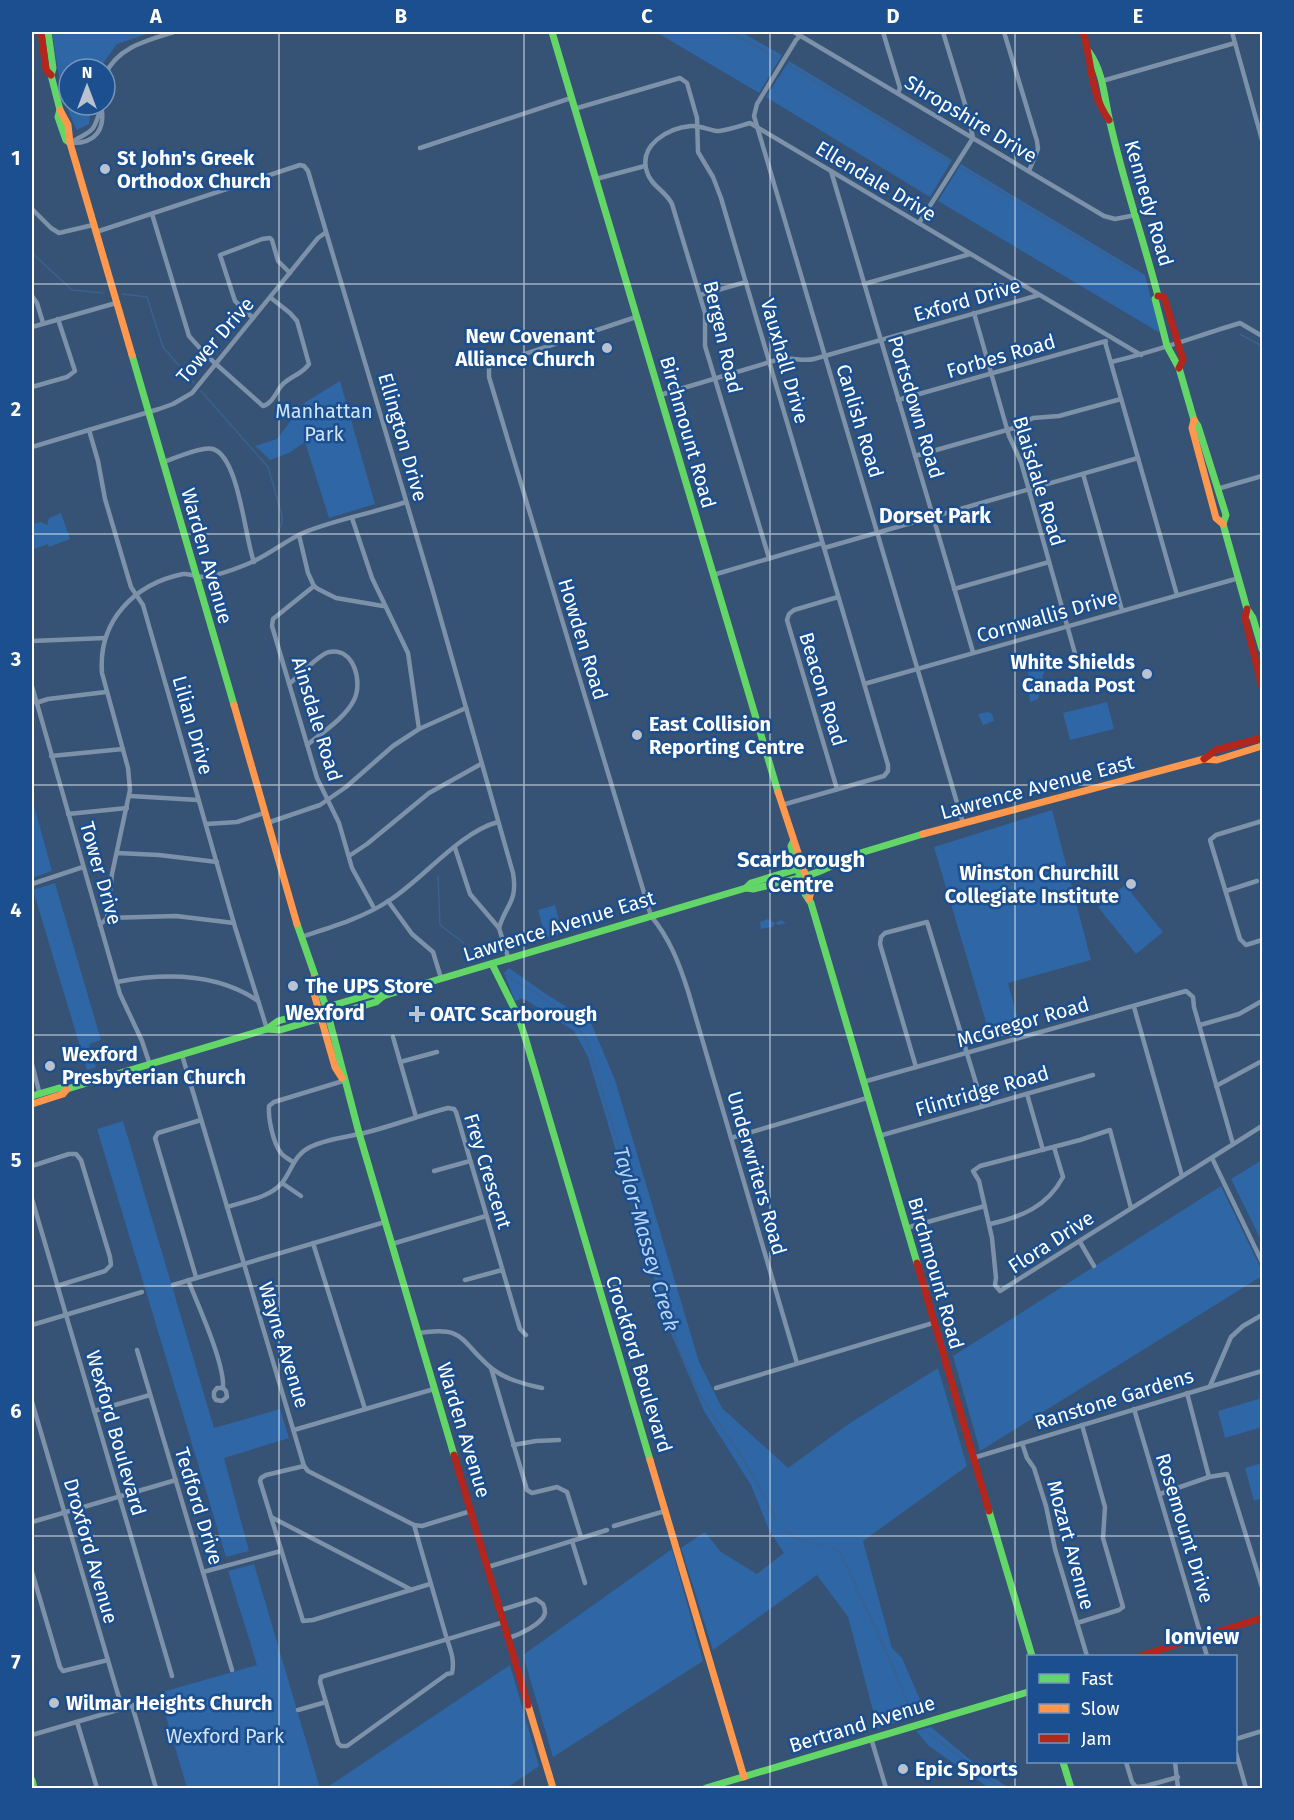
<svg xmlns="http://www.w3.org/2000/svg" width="1294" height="1820" viewBox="0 0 1294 1820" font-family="'Fira Sans',sans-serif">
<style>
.green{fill:#2f66a5}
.water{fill:#3b618d}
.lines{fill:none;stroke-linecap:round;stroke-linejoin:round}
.stream{stroke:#3b618d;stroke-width:1.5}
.street{stroke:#7d92a8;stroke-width:4.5}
.fast{stroke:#63d668;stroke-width:7}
.slow{stroke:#ff974d;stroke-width:7}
.jam{stroke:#b3261e;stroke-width:7}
.grid{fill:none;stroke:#fff;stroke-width:1.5;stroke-opacity:0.55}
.poi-dot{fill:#b9c2ce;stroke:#1b4f8f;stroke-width:2}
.labels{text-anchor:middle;stroke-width:5;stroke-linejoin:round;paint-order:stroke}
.street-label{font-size:20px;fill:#fff;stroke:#1b4f8f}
.poi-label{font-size:20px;font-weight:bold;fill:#fff;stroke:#1b4f8f;text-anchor:start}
.park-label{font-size:20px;fill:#cfe3fa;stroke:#1b4f8f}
.neighbourhood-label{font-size:21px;font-weight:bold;fill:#fff;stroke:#1b4f8f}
.water-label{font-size:21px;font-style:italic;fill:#b5d3f5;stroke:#1b4f8f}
.quarter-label{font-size:22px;font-weight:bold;fill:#fff;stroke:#1b4f8f}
.neatline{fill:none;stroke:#fff;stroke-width:2}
.grid-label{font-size:20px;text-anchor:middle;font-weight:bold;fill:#fff}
</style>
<rect width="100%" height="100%" fill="#365274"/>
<g class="green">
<path d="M52,32H153L117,44L99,69H69V105H91L89,124L77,130C61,100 57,65 52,32Z"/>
<path d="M656,32H741L782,55L759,93Z"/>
<path d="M789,61L952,160L930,197L766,97Z"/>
<path d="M961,164L1145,275L1160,333L938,201Z"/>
<path d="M340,381L375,504L329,518L305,442L289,453L270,460L255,446L277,439L304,403Z"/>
<path d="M61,513L70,539L49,547L48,544L34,549L32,541V524L41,522L47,525L49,518Z"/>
<path d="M1047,664L1042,678L1044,680L1038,699L1030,702L1028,683L1026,690L1023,691L1021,689L1020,682L1022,680L1027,681L1029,668Z"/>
<path d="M1107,702L1114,729L1070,740L1063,713Z"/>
<path d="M988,712L992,714L994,721L983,725L978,714Z"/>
<path d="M32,798L52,871L32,878Z"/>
<path d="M1052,810L1091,960L1008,983L1021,1031L991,1039L934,847Z"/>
<path d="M55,883L101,1040L89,1044L96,1067L87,1070L33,890Z"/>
<path d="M1125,885L1163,932L1136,954L1098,907Z"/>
<path d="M555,905L562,933L546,938L538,910Z"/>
<path d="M768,919L775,923L781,920L786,923L779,925L775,923L773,927L761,929L760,922Z"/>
<path d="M509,968L546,994L578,1014L587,1013L615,1080L699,1362L722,1408L788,1468L850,1423L938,1368L967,1466L863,1541L892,1648L902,1658L925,1711L878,1729L848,1617L817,1575L713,1650L681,1548L705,1532L721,1552L757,1574L784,1553L769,1530L751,1485L704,1411L669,1329L588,1057L574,1031L523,998L515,1001L504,973Z"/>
<path d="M123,1121L214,1428L280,1409L289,1438L224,1458L249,1551L226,1557L97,1129Z"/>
<path d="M1262,1160V1242L1231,1179Z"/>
<path d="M1221,1186L1262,1271V1276L980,1451L953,1356Z"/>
<path d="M1262,1398V1427L1225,1438L1218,1411Z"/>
<path d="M1262,1463V1498L1254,1501L1245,1468Z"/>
<path d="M672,1549L703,1661L553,1757L523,1655Z"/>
<path d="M254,1564L320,1788H187L159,1693L257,1665L228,1571Z"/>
<path d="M510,1665L539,1766L507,1788H445L443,1785L437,1788H326Z"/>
<path d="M931,1727L979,1767L1009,1788H989L929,1746L916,1731Z"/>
</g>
<path class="water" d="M1012,869L1017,884L1007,887L1003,872Z"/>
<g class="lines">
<g class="stream">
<path d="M731,32L777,58"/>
<path d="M788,65L949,161"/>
<path d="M961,168L1134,272"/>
<path d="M32,253L72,290L103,293"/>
<path d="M122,294L147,297L163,347L194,383"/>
<path d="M1240,334L1262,346"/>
<path d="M201,391L268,467L282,515V522L277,536"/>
<path d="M438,876L440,925L464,943"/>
<path d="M506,976C536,992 572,1013 588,1043L678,1346L698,1393L744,1460L776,1519"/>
<path d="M782,1527L792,1537L822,1546"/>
<path d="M833,1548L840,1552L885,1649L908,1703L916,1715"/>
<path d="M927,1732L1001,1788"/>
</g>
<g class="street">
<path d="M794,32L1104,216L1115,219L1136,215"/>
<path d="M883,32L900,88L898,93"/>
<path d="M1004,32L1037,141L1038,149L1029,171"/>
<path d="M1232,32L1262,140"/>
<path d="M800,36L796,40L757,104L754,116L963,823"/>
<path d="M105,75C117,47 148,40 174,32"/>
<path d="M1102,81L1235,43"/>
<path d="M574,109L680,78L687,83L697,118L698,152L713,177L721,198L888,765V771L884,776L782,805"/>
<path d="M70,143C96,144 106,129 101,105"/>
<path d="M70,143C93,129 93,135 101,107"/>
<path d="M420,148L571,98"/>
<path d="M831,171L973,652"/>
<path d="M596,179L645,166"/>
<path d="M32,209L51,228L59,233L93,225"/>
<path d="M152,214L189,336L207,356L263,406C272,404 276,392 282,385C290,376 303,374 309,364L297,321L290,313L271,298"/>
<path d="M919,223L973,138L968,114L943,32"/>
<path d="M96,232L300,165L304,166L308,171L432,588L513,873C518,902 506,904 499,928"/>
<path d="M864,284L970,254"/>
<path d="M700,295L746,282"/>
<path d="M32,296L37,303L43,323"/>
<path d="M974,313L1009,436L1021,462L1076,657"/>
<path d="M636,317L492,365L489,368V377L651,916C670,939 679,963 688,991L797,1363"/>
<path d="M253,318L235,301L220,255L262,239L270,238L272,240L278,261L290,273"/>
<path d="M32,327L116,303"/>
<path d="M1105,342L1177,595"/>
<path d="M1111,362C1155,352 1197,336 1240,323L1262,336"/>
<path d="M32,387L67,377L75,371L58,319"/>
<path d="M660,395L780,359C792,357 803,362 814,359L1039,295"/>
<path d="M898,400L1106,341"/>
<path d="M89,430L98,461L105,499L131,587L143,605L235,927L267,1029"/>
<path d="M32,447L159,409L173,404L192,393L318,238L325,233"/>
<path d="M915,456L1014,428L1033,418L1059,416L1121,399"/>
<path d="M164,462C175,458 202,446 213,449C239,457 245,539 254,562"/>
<path d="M1083,474L1122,610"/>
<path d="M1217,489L1262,476"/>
<path d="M352,518L372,578L408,653L419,729"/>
<path d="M299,535L308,573L314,586L318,589L336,598L383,606"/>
<path d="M824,548L1138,458"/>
<path d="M769,558L705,346V313L672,204C666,191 651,186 647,172C638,145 668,128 691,126C701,125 710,131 719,131C729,130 740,126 750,123L1141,355"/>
<path d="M713,575L822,543"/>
<path d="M314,586L273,619L272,626L317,778L339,823L352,868L374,908"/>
<path d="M954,589L1049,562"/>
<path d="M32,641L105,638"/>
<path d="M289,684C298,677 319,654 329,652C354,647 363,682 354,700C345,718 323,732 307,745"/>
<path d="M864,684L1239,578"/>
<path d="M32,686L120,994L142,1041L150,1065"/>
<path d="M36,703L48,699L106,692"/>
<path d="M51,756L123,749"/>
<path d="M837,789L787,620L789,614L794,610L838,597"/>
<path d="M130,796L198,800"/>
<path d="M68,814L127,808"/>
<path d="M1262,821L1216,835L1210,840L1240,939L1246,945L1262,940"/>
<path d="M267,823L320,805L346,787L393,746L419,729L466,708"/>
<path d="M206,824L237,822L264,813"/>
<path d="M455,848L470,894L499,928L509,960"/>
<path d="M117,853L159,855L217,862"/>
<path d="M349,856L367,844L429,793L481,764"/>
<path d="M32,884L83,867"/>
<path d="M1226,891L1257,881"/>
<path d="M388,901L412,934L433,952L441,978"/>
<path d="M107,918L176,916L234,923"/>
<path d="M100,925L107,918L112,874L130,790L128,768L102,673C98,621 134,584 183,574C191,573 198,578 205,577C218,575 233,570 245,565C267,557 284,541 305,532C337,519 373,513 406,502"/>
<path d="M301,937C332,927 363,918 390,900C424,878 460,832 498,822"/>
<path d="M117,982C164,973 217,973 258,1001"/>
<path d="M1134,1007L1182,1176"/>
<path d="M1200,1025L1239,1014L1262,1001"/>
<path d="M393,1037L416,1117"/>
<path d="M182,1055L304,1466L308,1471L414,1525L422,1526L471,1511"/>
<path d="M400,1062L437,1052"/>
<path d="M32,1064L40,1095"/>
<path d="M916,1067L880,944L881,937L885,933L927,922L983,1106"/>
<path d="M863,1082L1186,991L1193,997L1194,1007L1233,1144"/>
<path d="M1216,1086L1262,1061"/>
<path d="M1027,1094L1043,1150"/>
<path d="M879,1136L1093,1075"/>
<path d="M731,1138L867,1098"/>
<path d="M1212,1158L1262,1262"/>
<path d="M293,1162C289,1159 284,1157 281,1153C273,1143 268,1118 269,1106L274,1102L343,1081"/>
<path d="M32,1166L69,1154H76L81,1160L110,1257L111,1265L105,1271L57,1286"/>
<path d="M434,1171L470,1161"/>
<path d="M282,1183L301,1196"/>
<path d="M32,1199L172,1676"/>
<path d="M227,1207C245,1201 269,1198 282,1183C292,1170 294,1155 310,1147C328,1138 349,1137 368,1132C395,1125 421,1115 448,1108L454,1109L456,1112L520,1329L526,1335"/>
<path d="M1131,1208L1110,1130L1080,1140L980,1166L973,1171L979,1181L992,1238L996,1278L995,1285L1000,1291L1262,1126"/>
<path d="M990,1224C1021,1217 1047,1207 1063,1177L1054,1147"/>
<path d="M906,1228L985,1206"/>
<path d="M1080,1242L1094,1266"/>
<path d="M313,1243L365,1409"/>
<path d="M392,1244L486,1216"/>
<path d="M196,1277L155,1138L158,1133L201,1120"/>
<path d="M188,1280C198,1305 225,1364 223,1388L226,1391L227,1397L222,1401L216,1400L214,1397V1392L217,1388H223"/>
<path d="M465,1280L502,1270"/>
<path d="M173,1285L385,1222"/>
<path d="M32,1325L142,1292"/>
<path d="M419,1333C465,1326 459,1340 490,1367C504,1379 524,1384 542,1388"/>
<path d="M137,1350L232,1670"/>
<path d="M491,1368L527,1490L532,1493L557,1487L567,1492L581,1537"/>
<path d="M1210,1386L1231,1337L1243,1326L1262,1315"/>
<path d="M716,1388L933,1323"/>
<path d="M1187,1393L1209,1477"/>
<path d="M32,1402L122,1708"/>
<path d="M1134,1409L1207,1656"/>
<path d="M94,1411L150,1395"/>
<path d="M294,1430L434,1389"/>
<path d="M1022,1443L1027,1458L1034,1468L1046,1506L1055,1549L1087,1656"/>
<path d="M513,1445L536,1441L559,1440"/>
<path d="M973,1458L1262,1371"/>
<path d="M304,1466L266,1475L261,1478L260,1481L303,1621L313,1620L430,1584"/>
<path d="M1160,1494L1209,1477L1227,1474L1262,1587"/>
<path d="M271,1517L412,1590"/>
<path d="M32,1522L176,1480"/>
<path d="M414,1525L446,1636C450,1649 455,1659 452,1673L447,1674L347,1746H341L338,1743L320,1682L321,1677L337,1672C393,1656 448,1639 504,1622"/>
<path d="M614,1526L665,1511"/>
<path d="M572,1541L585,1583"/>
<path d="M488,1567L607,1530"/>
<path d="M32,1572L60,1667L63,1671L108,1660"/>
<path d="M203,1572L281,1551"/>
<path d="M501,1610L536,1599L543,1604C544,1606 545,1610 545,1613C543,1624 518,1635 509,1638"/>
<path d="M1077,1623L1119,1610L1123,1607L1103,1538L1105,1507L1082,1425"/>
<path d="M132,1705L156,1788"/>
<path d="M298,1710L326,1702"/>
<path d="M77,1722L97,1788"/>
<path d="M32,1735L155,1699"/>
<path d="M871,1738L886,1788"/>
<path d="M1236,1739L1262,1731"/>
<path d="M1236,1753L1246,1788"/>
<path d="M1126,1762L1132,1782L1136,1787L1146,1786L1178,1777"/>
<path d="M1175,1762L1178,1788"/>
</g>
<g class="fast">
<path d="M48,32L53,68L51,75L60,110L58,117L66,140L70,143"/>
<path d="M552,32L778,792"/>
<path d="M1089,52C1104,73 1104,98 1110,122C1123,181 1143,238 1158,296L1155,299L1167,346L1179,368L1194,420L1198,426L1226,515L1223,524L1247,609L1253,618L1262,649"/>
<path d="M132,355L234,705"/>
<path d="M793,842L791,846L805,894L811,903L917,1263"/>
<path d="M746,888L754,889C783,881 819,877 844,858"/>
<path d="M297,924L326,1007L359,1133L454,1455"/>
<path d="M492,964L518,1016L525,1037L650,1460"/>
<path d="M267,1029L280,1030L376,1002L383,996L746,888L751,883L837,857L844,858L923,834"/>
<path d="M32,1096L59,1088L67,1089L267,1029L278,1021L372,994L383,996"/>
<path d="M989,1511L1032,1656"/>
<path d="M1063,1762L1071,1788"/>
<path d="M32,1780L34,1788"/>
<path d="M706,1788L1028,1692"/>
</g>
<g class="slow">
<path d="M60,110L68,125L70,143L132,355"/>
<path d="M1194,420L1192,428L1216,518L1223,524"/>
<path d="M234,705L297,924"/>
<path d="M778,792L811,892L809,899"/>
<path d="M923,834L1204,759L1217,760L1262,746"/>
<path d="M314,978L313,990L335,1067L342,1078"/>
<path d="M32,1104L63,1094L67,1089"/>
<path d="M650,1460L744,1777"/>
<path d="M528,1705L553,1788"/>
</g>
<g class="jam">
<path d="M41,32L46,70L51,75"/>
<path d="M1083,32C1092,61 1090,95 1109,120"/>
<path d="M1158,296L1164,297L1183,360L1179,368"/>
<path d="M1247,609L1245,618L1262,687"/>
<path d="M1204,759L1216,750L1262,738"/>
<path d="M917,1263L989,1511"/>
<path d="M454,1455L528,1705"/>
<path d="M1140,1656L1262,1618"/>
</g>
</g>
<path class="grid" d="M279,32V1788M524,32V1788M770,32V1788M1015,32V1788M32,284H1262M32,534H1262M32,785H1262M32,1035H1262M32,1286H1262M32,1536H1262"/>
<g class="poi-dot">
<circle cx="105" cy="169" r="6"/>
<circle cx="607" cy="348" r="6"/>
<circle cx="1147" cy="674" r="6"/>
<circle cx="637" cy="735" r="6"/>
<circle cx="1131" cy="884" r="6"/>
<circle cx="293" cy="986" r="6"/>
<path d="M414 1005h6v6h6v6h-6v6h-6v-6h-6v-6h6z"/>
<circle cx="50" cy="1066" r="6"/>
<circle cx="54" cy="1703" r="6"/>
<circle cx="903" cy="1769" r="6"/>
</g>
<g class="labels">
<g class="street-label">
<text transform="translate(971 119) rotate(31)" y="7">Shropshire Drive</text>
<text transform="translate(876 181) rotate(31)" y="7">Ellendale Drive</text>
<text transform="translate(1149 203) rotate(74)" y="7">Kennedy Road</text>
<text transform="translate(967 300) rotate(-16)" y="7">Exford Drive</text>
<text transform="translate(723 337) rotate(77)" y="7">Bergen Road</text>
<text transform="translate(215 340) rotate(-49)" y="7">Tower Drive</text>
<text transform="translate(1001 356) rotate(-16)" y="7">Forbes Road</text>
<text transform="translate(785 361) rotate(74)" y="7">Vauxhall Drive</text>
<text transform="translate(916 407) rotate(73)" y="7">Portsdown Road</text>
<text transform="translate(860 421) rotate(73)" y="7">Canlish Road</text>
<text transform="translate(688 432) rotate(74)" y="7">Birchmount Road</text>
<text transform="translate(403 437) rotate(74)" y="7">Ellington Drive</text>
<text transform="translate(1039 481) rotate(73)" y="7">Blaisdale Road</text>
<text transform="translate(207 556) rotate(74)" y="7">Warden Avenue</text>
<text transform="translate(1047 616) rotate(-16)" y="7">Cornwallis Drive</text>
<text transform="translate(583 639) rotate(73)" y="7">Howden Road</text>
<text transform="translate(823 689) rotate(73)" y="7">Beacon Road</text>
<text transform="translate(317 719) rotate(73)" y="7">Ainsdale Road</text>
<text transform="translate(193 725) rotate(74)" y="7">Lilian Drive</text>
<text transform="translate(1037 787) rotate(-15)" y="7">Lawrence Avenue East</text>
<text transform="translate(101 873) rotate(74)" y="7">Tower Drive</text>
<text transform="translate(559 926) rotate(-17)" y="7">Lawrence Avenue East</text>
<text transform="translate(1023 1022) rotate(-16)" y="7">McGregor Road</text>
<text transform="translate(982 1091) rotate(-16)" y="7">Flintridge Road</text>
<text transform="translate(488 1171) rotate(73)" y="7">Frey Crescent</text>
<text transform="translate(757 1173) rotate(74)" y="7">Underwriters Road</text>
<text transform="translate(1051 1242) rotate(-33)" y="7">Flora Drive</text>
<text transform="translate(936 1273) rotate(74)" y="7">Birchmount Road</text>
<text transform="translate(284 1345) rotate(73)" y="7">Wayne Avenue</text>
<text transform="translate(639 1364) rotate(73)" y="7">Crockford Boulevard</text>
<text transform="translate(1114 1399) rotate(-17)" y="7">Ranstone Gardens</text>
<text transform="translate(464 1430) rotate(73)" y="7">Warden Avenue</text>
<text transform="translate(116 1433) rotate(74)" y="7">Wexford Boulevard</text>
<text transform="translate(199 1506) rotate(73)" y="7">Tedford Drive</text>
<text transform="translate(1185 1528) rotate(73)" y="7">Rosemount Drive</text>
<text transform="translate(1071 1545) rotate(75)" y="7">Mozart Avenue</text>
<text transform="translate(91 1551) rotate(74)" y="7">Droxford Avenue</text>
<text transform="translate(862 1724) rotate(-17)" y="7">Bertrand Avenue</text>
</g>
<g class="poi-label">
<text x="117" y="165">St John's Greek<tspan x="117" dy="23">Orthodox Church</tspan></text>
<text x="595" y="343" text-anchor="end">New Covenant<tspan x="595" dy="23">Alliance Church</tspan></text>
<text x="1135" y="669" text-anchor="end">White Shields<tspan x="1135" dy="23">Canada Post</tspan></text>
<text x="649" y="731">East Collision<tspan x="649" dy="23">Reporting Centre</tspan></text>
<text x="1119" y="880" text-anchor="end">Winston Churchill<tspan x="1119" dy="23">Collegiate Institute</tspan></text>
<text x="305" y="993">The UPS Store</text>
<text x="430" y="1021">OATC Scarborough</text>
<text x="62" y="1061">Wexford<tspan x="62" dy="23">Presbyterian Church</tspan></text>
<text x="66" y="1710">Wilmar Heights Church</text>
<text x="915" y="1776">Epic Sports</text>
</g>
<g class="park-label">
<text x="324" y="418">Manhattan<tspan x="324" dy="23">Park</tspan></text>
<text x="225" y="1743">Wexford Park</text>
</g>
<g class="neighbourhood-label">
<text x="935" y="523">Dorset Park</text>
<text x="325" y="1020">Wexford</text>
<text x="1202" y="1644">Ionview</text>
</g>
<g class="water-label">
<text transform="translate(646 1239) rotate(74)" y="7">Taylor-Massey Creek</text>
</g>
<g class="quarter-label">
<text x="801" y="867">Scarborough<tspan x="801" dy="25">Centre</tspan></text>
</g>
</g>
<rect width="1294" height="1820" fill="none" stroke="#1b4f8f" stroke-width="66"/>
<rect x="1027" y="1655" width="210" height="108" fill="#1b4f8f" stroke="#7695bc" stroke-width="1.5"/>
<rect x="1039" y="1674" width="30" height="9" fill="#63d668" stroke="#7695bc" stroke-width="1.5"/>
<text x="1081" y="1685" font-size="18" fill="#ffffff">Fast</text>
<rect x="1039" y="1704" width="30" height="9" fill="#ff974d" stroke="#7695bc" stroke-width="1.5"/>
<text x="1081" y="1715" font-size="18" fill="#ffffff">Slow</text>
<rect x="1039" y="1734" width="30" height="9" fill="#b3261e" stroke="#7695bc" stroke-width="1.5"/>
<text x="1081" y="1745" font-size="18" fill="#ffffff">Jam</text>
<g transform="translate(87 87)"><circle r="28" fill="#1b4f8f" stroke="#7695bc" stroke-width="1.5"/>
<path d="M0-4.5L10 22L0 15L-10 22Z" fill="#b9c2ce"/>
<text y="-9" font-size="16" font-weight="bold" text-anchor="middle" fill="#ffffff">N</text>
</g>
<rect x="33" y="33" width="1228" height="1754" class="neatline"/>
<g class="grid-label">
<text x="156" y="23">A</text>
<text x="401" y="23">B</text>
<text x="647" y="23">C</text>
<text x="893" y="23">D</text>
<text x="1138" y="23">E</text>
<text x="16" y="165">1</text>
<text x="16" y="416">2</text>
<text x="16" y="666">3</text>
<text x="16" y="917">4</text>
<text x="16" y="1167">5</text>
<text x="16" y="1418">6</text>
<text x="16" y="1669">7</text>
</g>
</svg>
